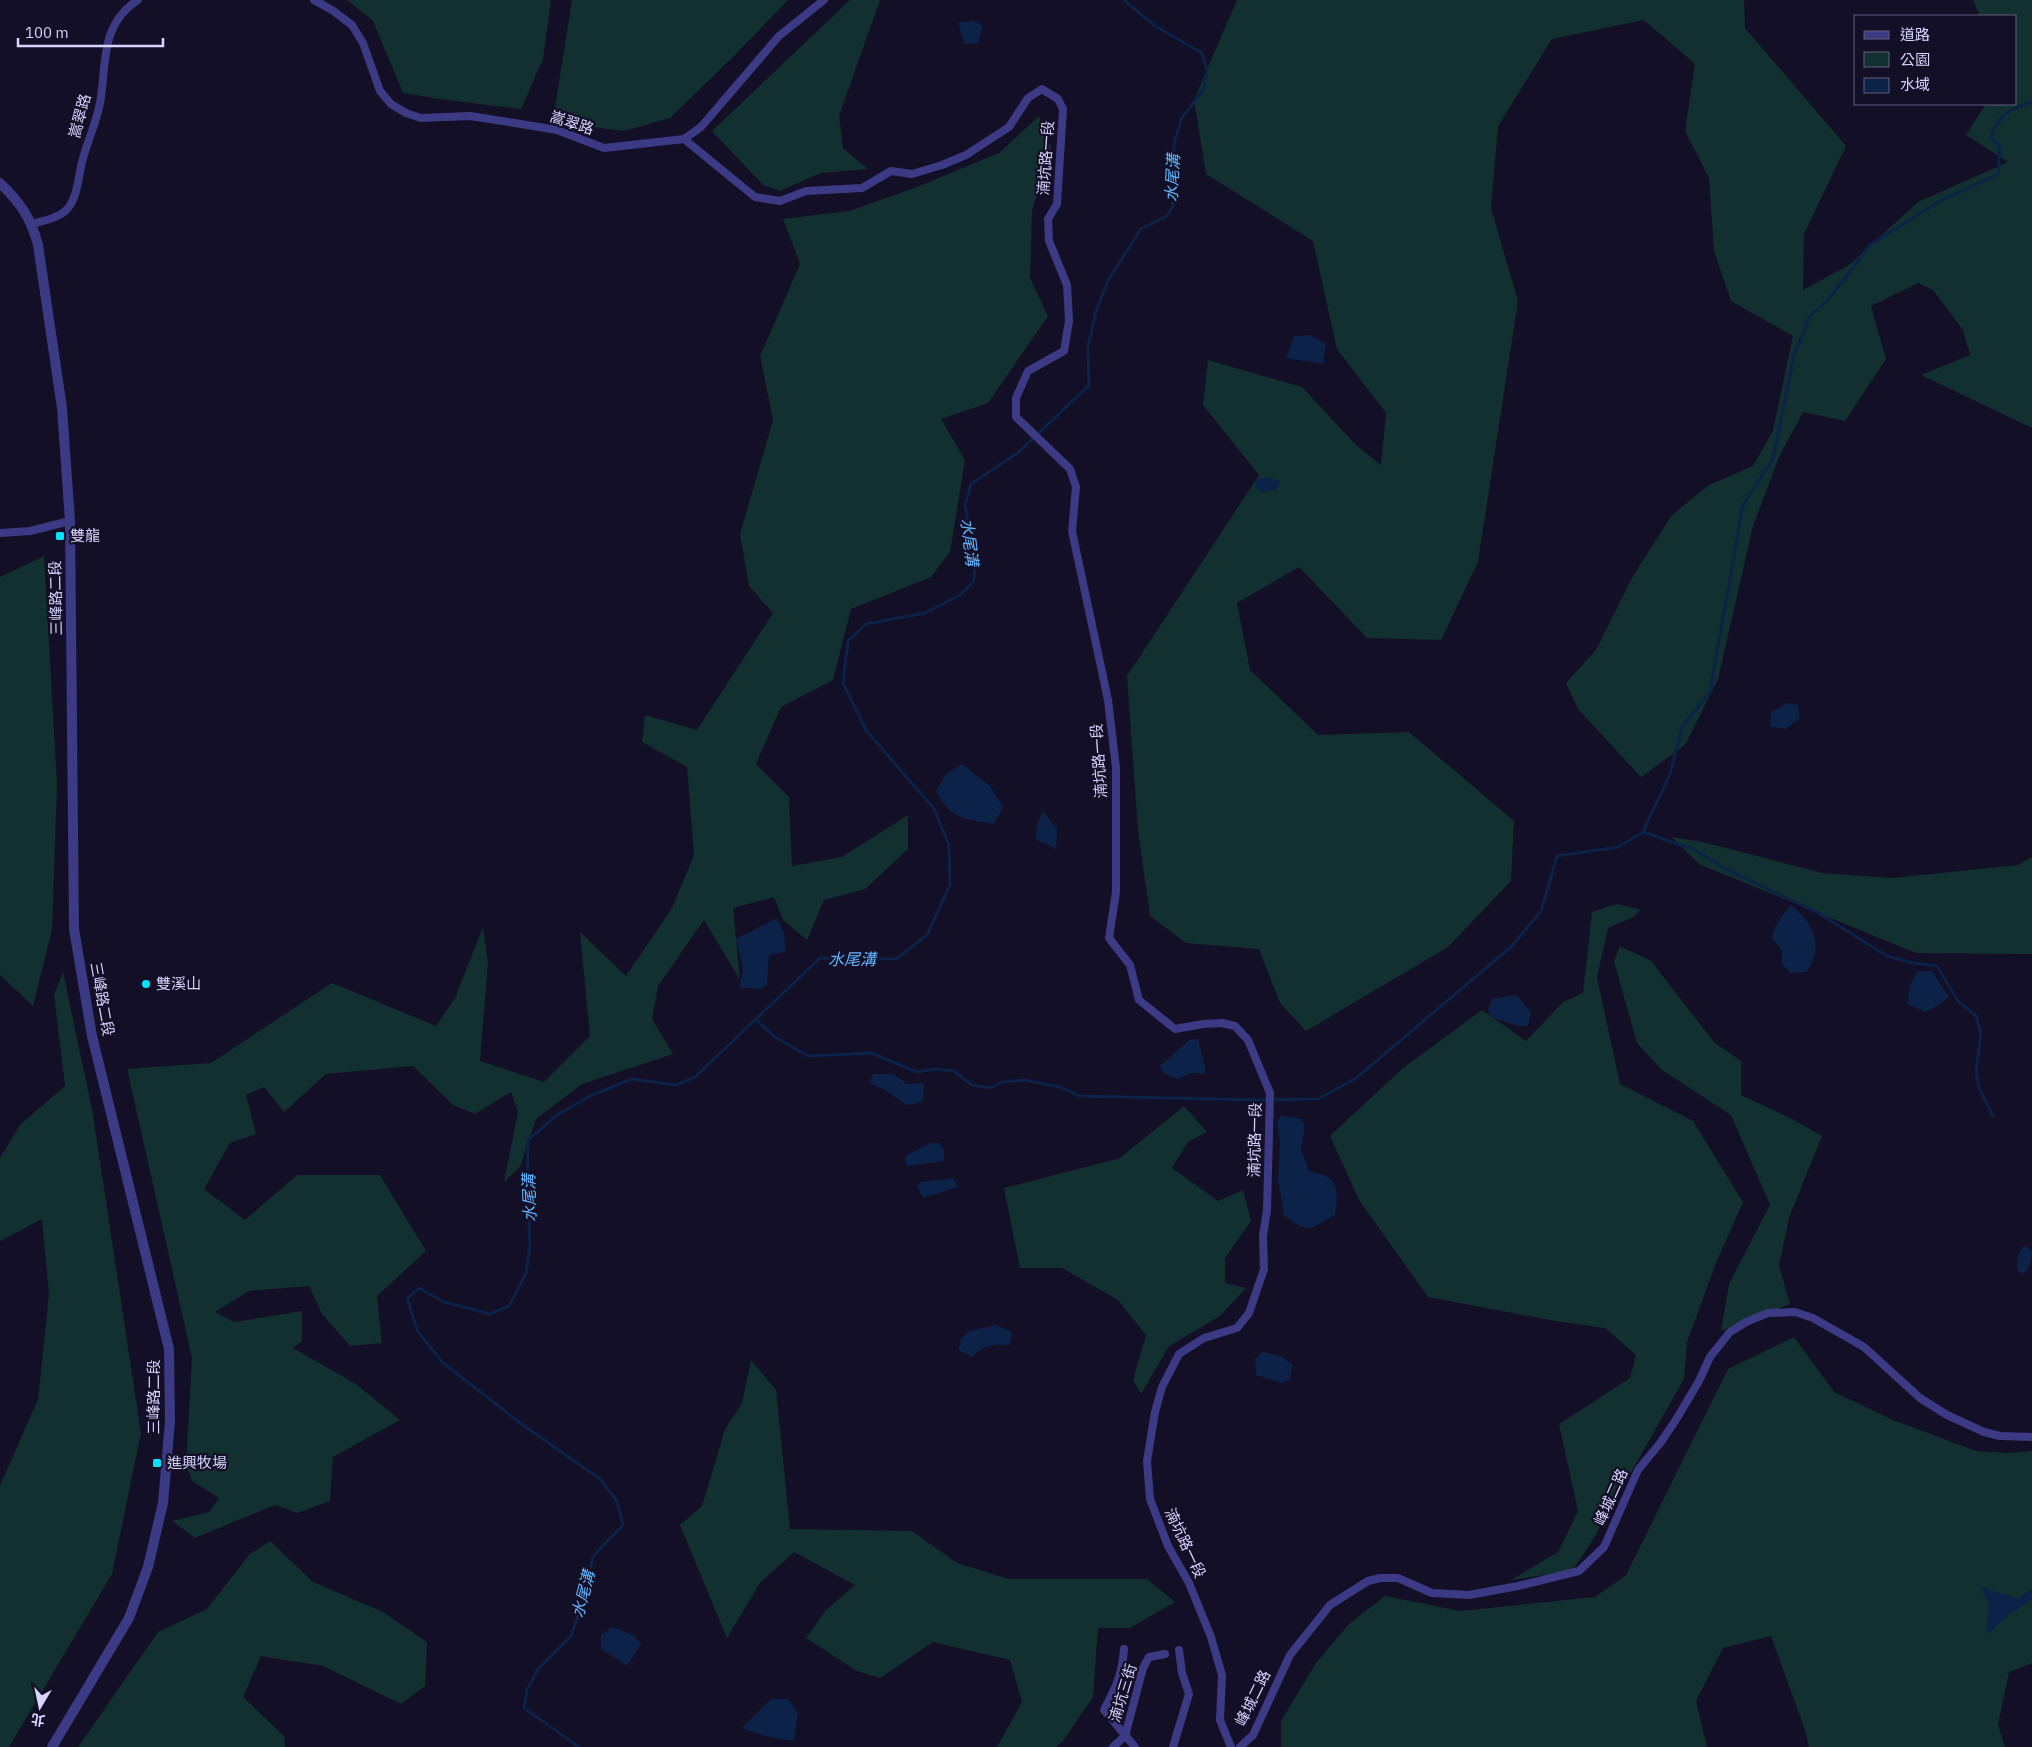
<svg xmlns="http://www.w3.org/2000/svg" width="2032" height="1747" viewBox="0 0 2032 1747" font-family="'IBM Plex Sans','Noto Sans TC',sans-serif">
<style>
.green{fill:#12302f}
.water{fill:#0c2248}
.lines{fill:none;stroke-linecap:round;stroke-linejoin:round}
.stream{stroke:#0c2248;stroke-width:3}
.minor{stroke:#3d3a85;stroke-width:8}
.tertiary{stroke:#3d3a85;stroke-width:10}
.poi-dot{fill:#00e5ff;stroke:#130f26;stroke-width:2}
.labels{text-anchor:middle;stroke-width:4.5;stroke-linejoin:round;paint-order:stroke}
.street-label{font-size:15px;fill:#d9d4ff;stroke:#130f26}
.poi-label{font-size:15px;fill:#d9d4ff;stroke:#130f26;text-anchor:start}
.water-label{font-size:16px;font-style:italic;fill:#62b6ff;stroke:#130f26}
</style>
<rect width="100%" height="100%" fill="#130f26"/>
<g class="green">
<path d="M347,0H551L543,59L521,109L440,99L403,93L373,21Z"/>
<path d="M572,0H788L734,56L670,118L624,131L577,125L554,114Z"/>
<path d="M850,0H880L839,116L843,148L868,169L821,173L780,191L763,185L712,131Z"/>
<path d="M1237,0H1744L1745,28L1846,146L1804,234L1803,290L1849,265L1918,202L2008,162L1966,135L1986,104H2016V16H1980L1973,0H2032V428L1921,375L1970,355L1963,330L1933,290L1918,283L1871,306L1886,359L1845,421L1803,412L1779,457L1753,526L1718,679L1685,745L1641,777L1578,709L1566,683L1596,650L1633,576L1672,515L1709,485L1753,466L1773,431L1793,336L1731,301L1714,251L1709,178L1685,131L1695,64L1644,20L1552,39L1498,126L1491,208L1518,301L1478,562L1441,640L1367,638L1299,567L1237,603L1250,670L1318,735L1409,732L1514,821L1511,881L1448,947L1306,1031L1280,1003L1259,949L1186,943L1150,916L1138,831L1127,676L1259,475L1203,405L1208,360L1302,387L1356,445L1381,465L1386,413L1337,349L1313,241L1206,174L1194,100Z"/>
<path d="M1039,116L1051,147L1032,211L1030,278L1048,316L988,403L941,419L965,460L950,552L931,577L851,609L833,680L781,707L756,764L789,797L792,866L842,857L908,815V849L865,889L824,900L807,940L783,920L774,897L733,908L740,980L704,920L658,986L652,1019L673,1054L582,1084L536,1119L520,1167L504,1182L518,1112L511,1092L475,1114L453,1105L413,1066L326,1074L284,1112L264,1087L246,1095L256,1134L230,1143L204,1189L245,1220L297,1175H380L426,1251L377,1296L382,1343L350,1346L322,1314L309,1286L249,1291L215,1312L234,1322L302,1311V1341L293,1348L356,1384L400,1420L333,1457L330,1501L297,1513L275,1505L195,1538L172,1521L209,1512L219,1498L192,1481L186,1465L192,1358L127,1069L211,1063L332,983L436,1026L455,998L483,927L488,962L480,1061L544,1082L590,1036L580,932L626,976L672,908L694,855L687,767L642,742L645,715L697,730L773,613L749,586L740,534L773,420L760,356L800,264L783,219L849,211L912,189L999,153Z"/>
<path d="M44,556L57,784L52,930L33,1006L0,975V577Z"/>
<path d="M1672,837L1703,842L1822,873L1892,878L2018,865L2032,857V954L1916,953L1699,864Z"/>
<path d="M1617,904L1641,910L1633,917L1608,928L1597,977L1620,1084L1693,1121L1743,1202L1716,1263L1687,1342L1684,1379L1592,1541L1572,1571L1511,1580L1558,1552L1578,1511L1559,1424L1630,1378L1636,1355L1605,1328L1555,1321L1428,1297L1359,1200L1330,1136L1403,1068L1482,1010L1526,1041L1563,1002L1583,993L1592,912Z"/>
<path d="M1620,946L1651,961L1714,1042L1741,1061V1095L1792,1119L1822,1136L1789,1218L1779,1266L1790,1304L1721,1331L1729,1284L1770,1205L1731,1115L1662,1070L1637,1043L1614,961Z"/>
<path d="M63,972L92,1109L141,1433L112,1574L9,1747H0V1486L38,1399L49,1294L42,1219L0,1241V1158L20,1125L65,1086L54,995Z"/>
<path d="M1184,1106L1207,1132L1188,1142L1172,1168L1218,1201L1243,1190L1251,1221L1225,1258V1283L1246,1288L1220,1316L1169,1346L1141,1394L1133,1380L1146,1335L1118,1300L1062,1268H1020L1004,1188L1120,1158Z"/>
<path d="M1794,1337L1834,1392L1893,1420L1976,1451L2008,1453L2032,1451V1663L2009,1672L1998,1725L2005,1747H1809L1805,1730L1771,1636L1723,1648L1696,1701L1707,1747H1281V1721L1316,1663L1349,1624L1385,1596L1460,1611L1595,1597L1626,1575L1728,1369Z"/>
<path d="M751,1360L776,1390L790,1529L912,1531L957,1563L1009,1579H1147L1175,1602L1130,1628H1098L1093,1697L1063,1741L1056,1747H997L1022,1702L1010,1660L933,1642L880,1678L857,1671L806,1638L826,1610L855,1585L794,1552L760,1583L727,1638L680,1525L702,1506L725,1429L742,1403Z"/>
<path d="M270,1541L313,1582L383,1612L427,1642L425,1686L401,1704L323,1666L261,1656L243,1697L284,1736L285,1747H78L158,1632L207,1609L250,1554Z"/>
</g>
<g class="water">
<path d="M974,21L983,26L978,43L964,44L958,22Z"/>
<path d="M1310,335L1326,344L1323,364L1286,358L1294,336Z"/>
<path d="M1268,477L1280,481L1277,490L1264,492L1255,489L1256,479Z"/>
<path d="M1787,703L1798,705L1800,718L1786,729L1770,726L1771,712Z"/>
<path d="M962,764L990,786L1003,807L994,824C964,819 951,820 936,791L946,774Z"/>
<path d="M1043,811L1057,829L1056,849L1035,839L1037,825Z"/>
<path d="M1791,905C1815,925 1824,944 1807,972L1791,973L1782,964V950L1772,938C1775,924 1782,915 1791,905Z"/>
<path d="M777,918L784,933L786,952L769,955L767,985L760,989L740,988L743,968L736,939Z"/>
<path d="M1918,971H1932L1949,997L1936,1007L1925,1012L1907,1004L1911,982Z"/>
<path d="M1516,995L1531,1012L1528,1026C1516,1028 1502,1020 1490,1017L1488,1009L1492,999Z"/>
<path d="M1198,1039L1205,1067V1074L1192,1073L1177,1079L1164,1074L1160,1066L1189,1040Z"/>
<path d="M873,1074H893L907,1084L924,1083L923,1101L915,1104L906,1105L887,1091L870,1083Z"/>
<path d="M1281,1115L1301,1119L1305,1125L1301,1150L1309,1171C1314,1173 1323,1174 1328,1177C1340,1185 1337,1204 1335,1215C1310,1229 1309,1235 1284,1215L1278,1180L1280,1143L1277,1122Z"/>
<path d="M930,1143H939L944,1150V1161L906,1166L905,1156Z"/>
<path d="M953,1178L958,1187L923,1198L917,1186L921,1182Z"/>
<path d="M2025,1245L2032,1252C2032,1260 2029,1269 2023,1274L2017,1270C2017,1259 2017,1253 2025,1245Z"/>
<path d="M996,1325L1012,1332L1009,1345C994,1343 982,1346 972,1357L959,1350L960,1340L969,1331Z"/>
<path d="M1262,1352L1281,1356L1293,1365L1289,1380L1281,1383L1256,1375L1255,1359Z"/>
<path d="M1980,1587L2019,1599L2032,1588V1599L2009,1615L1986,1635L1989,1603Z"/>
<path d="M612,1627L633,1635L641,1644L627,1666L601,1649V1635Z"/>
<path d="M771,1699H788L798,1713L794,1741L765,1736L742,1728Z"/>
</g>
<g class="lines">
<g class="stream">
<path d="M1643,832L1695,850L1728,870L1820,914L1887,956L1913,963L1937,966L1958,1001L1976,1016L1981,1033L1976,1072L1979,1088L1993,1116"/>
<path d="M756,1020L775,1037L808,1056L871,1053L917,1072L936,1069L954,1071L972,1085L990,1088L1002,1082L1024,1080L1060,1087L1079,1096L1259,1100L1318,1099L1355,1079L1512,946L1541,911L1557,856L1618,847L1643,832L1670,774L1682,727L1710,692L1743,505L1773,459L1794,355L1810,316L1828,300L1870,245L1940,201L1998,174L2000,147L1991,137C1999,114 2010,109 2032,102"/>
<path d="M579,1747L524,1708L527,1690L538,1669L571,1636L583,1603L593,1556L623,1525L617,1501L600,1479L523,1425L443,1363L418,1332L407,1299L419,1288L444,1302L490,1314L509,1306L526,1273L530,1245L527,1184L528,1140L557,1115L592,1095L632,1079L676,1085L695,1077L820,958L896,959L927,935L950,885L949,845L934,809L866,730L843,683L848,641L866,624L925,613L960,595L974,581L975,558L965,505L971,484L1019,452L1089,385L1088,347L1096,311L1108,281L1141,229L1167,216L1173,206L1174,144L1181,119L1204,89L1207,70L1202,53L1155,26L1124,0"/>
</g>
<g class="minor">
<path d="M314,0L332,10L352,25L363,43L380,91L391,104L406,113L421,118L470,116L527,125L557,130L604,148L684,139L701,127L779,36L824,0"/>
<path d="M684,139L755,197L780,201L806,191L862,188L891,171L912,174L942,165L966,155L1009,127L1028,98L1042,89L1058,99L1063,109L1057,204L1048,219L1049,241L1067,285L1069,321L1064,351L1028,371L1016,398V417L1070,469L1076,487L1072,531L1108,700L1116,768V892L1109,938L1130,965L1139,1000L1175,1029L1203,1024L1222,1023L1235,1026L1248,1040L1270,1093L1267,1210L1263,1236L1264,1269L1249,1313L1237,1328L1204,1338L1179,1354L1162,1387L1155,1412L1147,1461L1150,1499L1168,1546L1189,1583L1211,1637L1222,1675L1220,1720L1231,1747"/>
<path d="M32,224C42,221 56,219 64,212C78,201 78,177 82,162C87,142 96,124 100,103C107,65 99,25 138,0"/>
<path d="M0,533L30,531L70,521"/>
<path d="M1124,1649C1122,1676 1116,1687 1104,1710L1135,1747"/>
<path d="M1113,1747L1125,1736L1143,1668L1149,1657L1165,1654"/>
<path d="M1173,1747L1189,1694L1182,1673L1179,1650"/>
<path d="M1240,1747L1253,1735L1290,1655L1330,1605L1368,1581L1380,1578H1398L1432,1593L1469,1595L1518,1586L1579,1571L1604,1547L1638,1470L1661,1442L1677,1418L1699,1381L1710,1357L1730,1332L1746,1322L1768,1313L1795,1312L1813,1318L1864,1347L1920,1398L1947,1415L1984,1432L2000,1436L2032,1437"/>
</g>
<path class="tertiary" d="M0,183C20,202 31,218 38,245L62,408L70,521L74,929L92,1036L169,1349L170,1421L163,1503L148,1567L129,1618L52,1747"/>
</g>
<g class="poi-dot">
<rect x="55" y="531" width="10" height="10" rx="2.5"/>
<circle cx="146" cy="984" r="5"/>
<rect x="152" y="1458" width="10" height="10" rx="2.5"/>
</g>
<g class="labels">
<g class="street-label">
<text transform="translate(80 116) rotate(-75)" y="5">嵩翠路</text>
<text transform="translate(572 123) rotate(18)" y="5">嵩翠路</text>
<text transform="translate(1046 158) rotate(-86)" y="5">湳坑路一段</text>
<text transform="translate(56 598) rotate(-91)" y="5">三峰路二段</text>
<text transform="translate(1099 761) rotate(-94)" y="5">湳坑路一段</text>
<text transform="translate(102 999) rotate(80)" y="5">三峰路二段</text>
<text transform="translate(1255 1140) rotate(-89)" y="5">湳坑路一段</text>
<text transform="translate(154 1397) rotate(-90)" y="5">三峰路二段</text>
<text transform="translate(1611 1497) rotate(-66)" y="5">峰城二路</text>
<text transform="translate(1185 1543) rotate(65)" y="5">湳坑路一段</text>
<text transform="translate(1123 1693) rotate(-73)" y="5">湳坑三街</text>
<text transform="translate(1253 1698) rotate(-64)" y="5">峰城二路</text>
</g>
<g class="poi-label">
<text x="70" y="541">雙龍</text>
<text x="156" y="989">雙溪山</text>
<text x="167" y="1468">進興牧場</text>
</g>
<g class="water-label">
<text transform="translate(1172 178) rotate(-87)" y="6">水尾溝</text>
<text transform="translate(970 542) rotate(83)" y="6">水尾溝</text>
<text x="852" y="965">水尾溝</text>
<text transform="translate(529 1198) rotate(-92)" y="6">水尾溝</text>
<text transform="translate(583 1594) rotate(-75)" y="6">水尾溝</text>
</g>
</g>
<rect x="1854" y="15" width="162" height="90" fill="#130f26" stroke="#625e7d"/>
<rect x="1864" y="31" width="25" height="8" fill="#3d3a85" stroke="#625e7d"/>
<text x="1900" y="40" font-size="15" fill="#d9d4ff">道路</text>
<rect x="1864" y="52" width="25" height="15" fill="#12302f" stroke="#625e7d"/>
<text x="1900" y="65" font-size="15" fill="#d9d4ff">公園</text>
<rect x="1864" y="78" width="25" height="15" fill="#0c2248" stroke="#625e7d"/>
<text x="1900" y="90" font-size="15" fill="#d9d4ff">水域</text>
<g transform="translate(40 1707) rotate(189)" stroke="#130f26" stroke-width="4" paint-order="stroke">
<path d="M0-4L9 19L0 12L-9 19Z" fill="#d9d4ff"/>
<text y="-8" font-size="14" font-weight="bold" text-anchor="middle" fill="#d9d4ff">北</text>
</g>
<path d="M18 38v8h145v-8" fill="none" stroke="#d9d4ff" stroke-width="2.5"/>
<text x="25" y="38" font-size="15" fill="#d9d4ff" stroke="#130f26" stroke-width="4" paint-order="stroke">100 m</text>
</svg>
